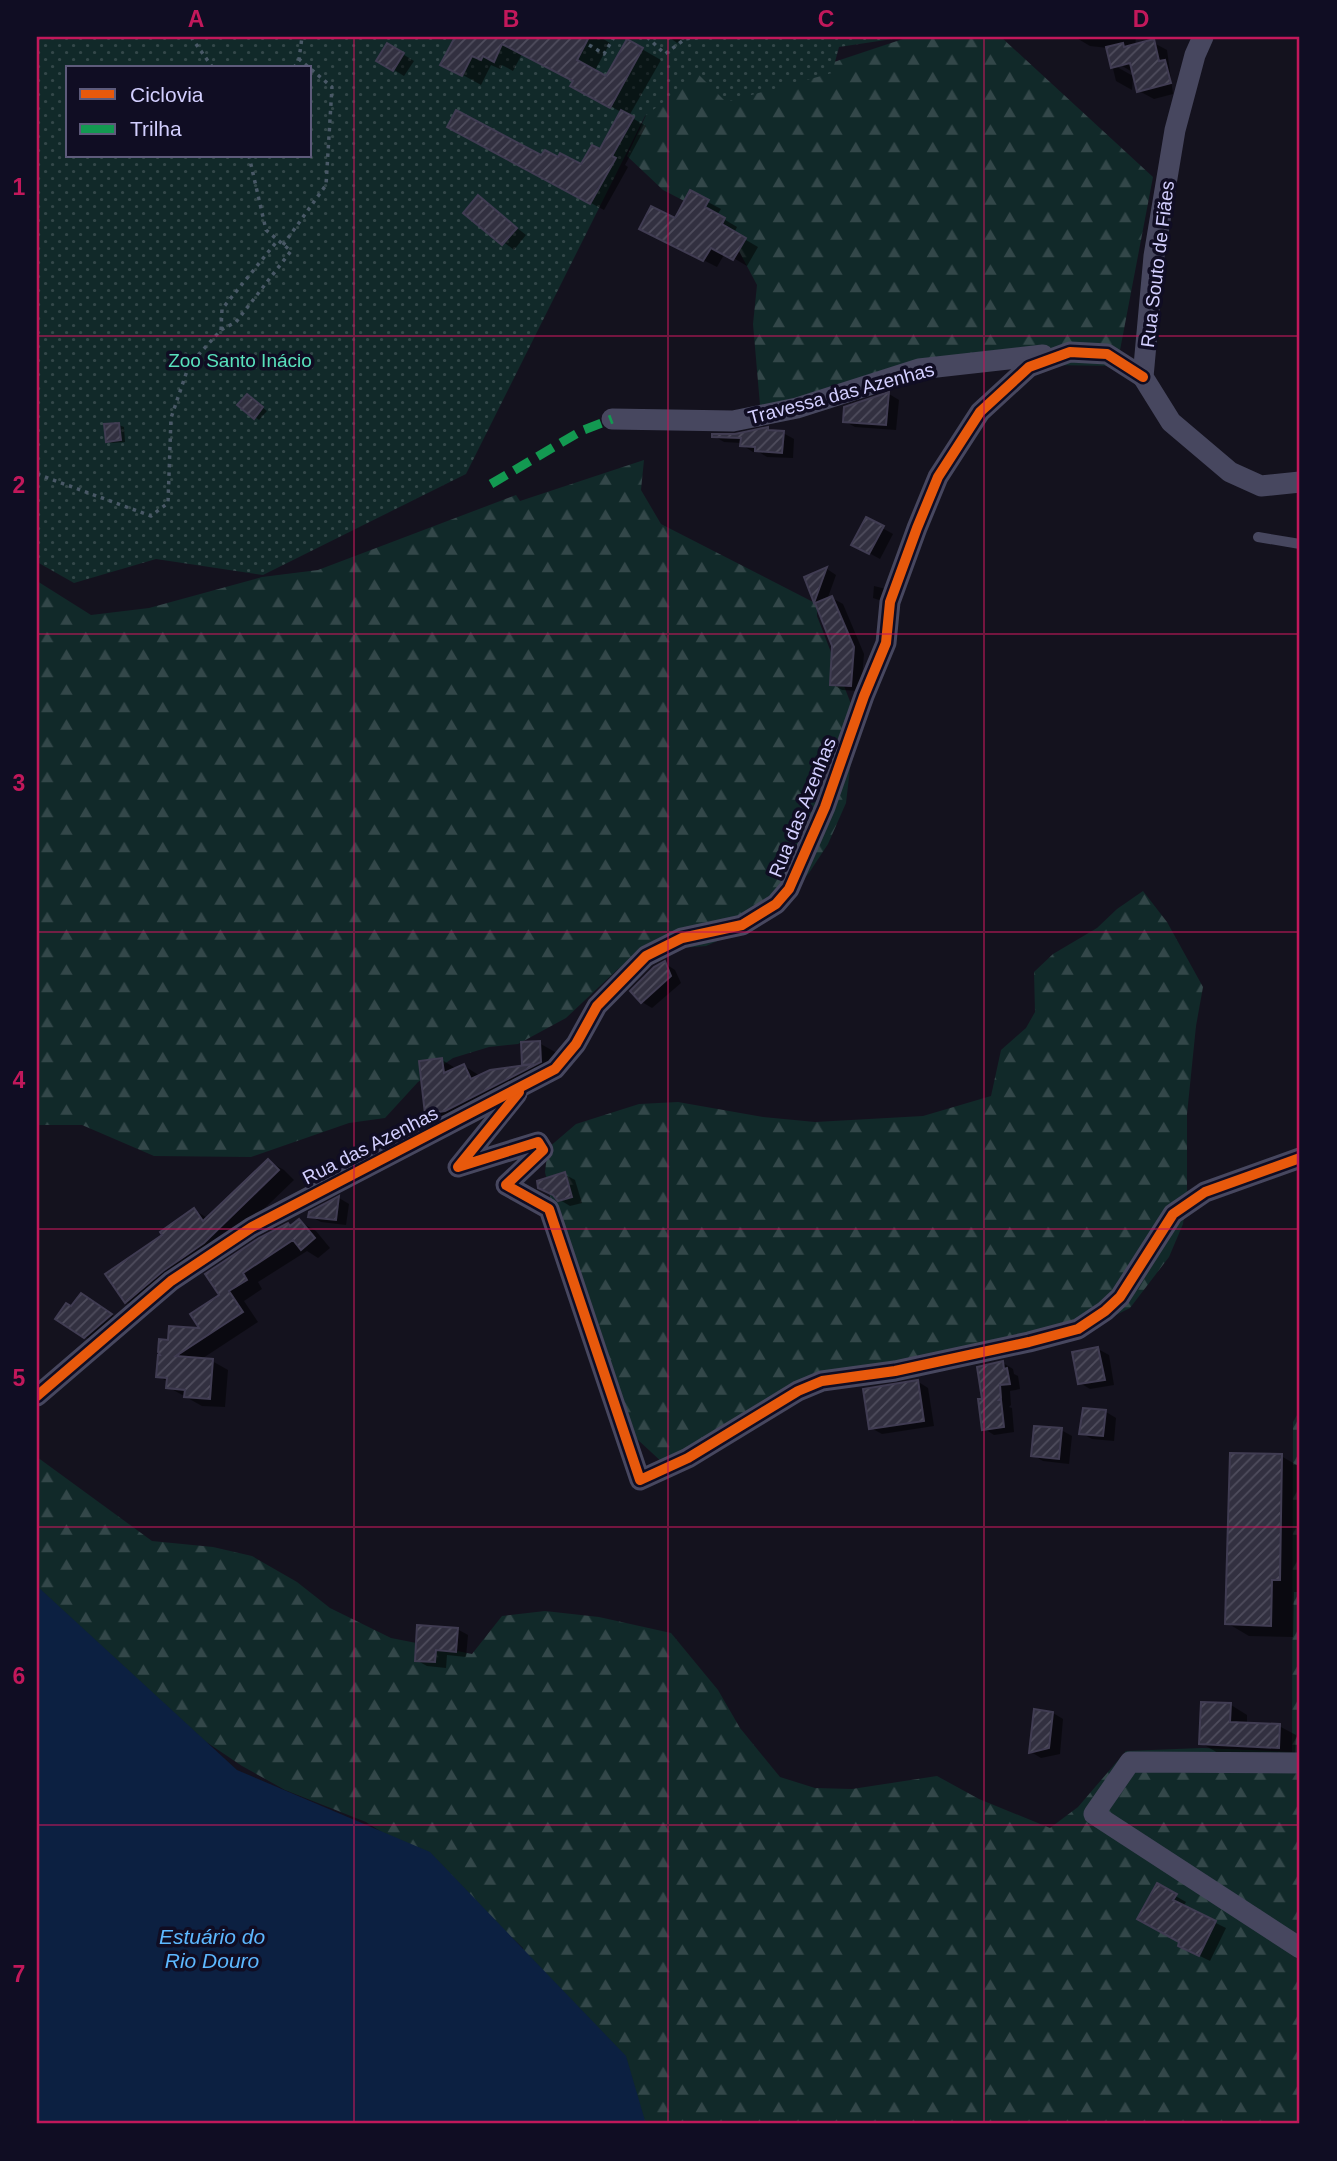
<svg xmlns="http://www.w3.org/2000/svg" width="1337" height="2161" viewBox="0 0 1337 2161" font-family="Helvetica,sans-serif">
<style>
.forest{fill:url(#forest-firs)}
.park{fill:url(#park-dots);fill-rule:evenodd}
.water{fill:#0c2041}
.shadow{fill:#0007}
.building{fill:url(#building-hatch);stroke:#403c52;stroke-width:2}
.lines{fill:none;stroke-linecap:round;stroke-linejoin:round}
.path{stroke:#4a5967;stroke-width:3.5;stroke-dasharray:3.5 5;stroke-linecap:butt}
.lane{stroke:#47475f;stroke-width:10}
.street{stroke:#47475f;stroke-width:21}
.quiet{stroke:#139951;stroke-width:9;stroke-dasharray:18 9;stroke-linecap:butt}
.cycleway-casing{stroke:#100d23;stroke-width:15}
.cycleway{stroke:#e8590c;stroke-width:10}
.grid{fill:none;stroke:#c2185b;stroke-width:2;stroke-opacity:0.55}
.labels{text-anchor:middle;stroke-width:7;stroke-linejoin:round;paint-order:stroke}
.street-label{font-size:19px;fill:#d3cfff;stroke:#100d23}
.park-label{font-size:19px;fill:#59e1bc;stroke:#100d23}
.water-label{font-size:21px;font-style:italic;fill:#5db8ff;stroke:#100d23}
.neatline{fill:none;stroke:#c2185b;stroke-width:2.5}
.grid-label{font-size:23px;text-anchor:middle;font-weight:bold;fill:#c2185b}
</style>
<defs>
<pattern id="forest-firs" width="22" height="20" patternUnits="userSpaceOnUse" patternTransform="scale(1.75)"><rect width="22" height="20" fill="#112929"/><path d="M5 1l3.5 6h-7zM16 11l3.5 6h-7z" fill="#334749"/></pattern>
<pattern id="park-dots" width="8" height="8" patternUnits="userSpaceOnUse" patternTransform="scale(1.75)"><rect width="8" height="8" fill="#112929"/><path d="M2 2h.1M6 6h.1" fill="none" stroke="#334749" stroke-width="1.8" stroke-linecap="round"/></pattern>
<pattern id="building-hatch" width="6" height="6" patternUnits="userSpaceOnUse" patternTransform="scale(1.75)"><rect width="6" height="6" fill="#323040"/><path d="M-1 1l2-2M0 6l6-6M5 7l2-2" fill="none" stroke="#4f4d5d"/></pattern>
</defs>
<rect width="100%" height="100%" fill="#14121e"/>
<g class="forest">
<path d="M909,37H1001L1153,177L1117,366L922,363L785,415L760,405L753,324L757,285L739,251L723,221L663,190L627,156L682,38L768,84Z"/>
<path d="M644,460L641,490L661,524L817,604V616L856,717L846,803L828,844L809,873L781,904L743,930L706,946L657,950L618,969L566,1018L518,1044L489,1047L453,1058L418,1082L385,1118L349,1123L251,1157L154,1156L82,1125H37V581L91,615L149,608L262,577L318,570L516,495L520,501Z"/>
<path d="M1143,891L1167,922L1203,987L1196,1026L1187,1114V1191L1183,1224L1169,1257L1130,1308L1102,1322L791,1387L664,1464L611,1415L557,1229L545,1172L548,1148L576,1124L639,1104L678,1102L763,1117L815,1122L923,1116L991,1096L1001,1050L1026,1028L1035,1012L1034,972L1053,954L1097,928L1117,909Z"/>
<path d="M1300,1410V2124H625L521,1982L523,1948L453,1881L405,1847L366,1822L285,1790L242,1766L190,1731L37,1592V1457L152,1541L213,1547L252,1556L297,1582L330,1608L391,1638L472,1654L502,1616L545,1611L599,1617L671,1633L718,1690L740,1728L780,1777L815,1788L852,1789L937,1776L979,1799L1050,1828L1078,1807L1126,1751L1202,1748L1292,1752L1293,1422Z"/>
</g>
<path class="park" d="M37,37H906L839,47L832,73L726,102L699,75L645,116L466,474L263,575L156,559L74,583L37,562ZM68,68H310V156H68Z"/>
<path class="water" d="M37,1586L237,1770L430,1852L626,2056L646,2124H37Z"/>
<g class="shadow">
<path d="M457,37H600L610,43L594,72L607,79L628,41L661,60L629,116L646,126L625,165L628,167L604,210L463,134L542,158L582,167L600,151L621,112L572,85L575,81L522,54L513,71L502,65L500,69L491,65L481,85L443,64Z"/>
<path d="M669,37H685L677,43Z"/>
<path d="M1075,37H1136L1135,46L1152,42L1167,50L1173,94L1154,99L1139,91L1134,73L1119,64L1117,67L1133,76L1132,90L1116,81L1108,48L1090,46Z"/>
<path d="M388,45L414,61L404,76L378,60Z"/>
<path d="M691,193L721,209L717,215L737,227L734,233L758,247L747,266L725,253L717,267L654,235L676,221Z"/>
<path d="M478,197L526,235L514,250L465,212Z"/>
<path d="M889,394L899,400L896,430L855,427L844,421Z"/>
<path d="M252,399L267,411L259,420L255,417Z"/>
<path d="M119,425L124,427L125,442L112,443L108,441Z"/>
<path d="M768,429L774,433H783L794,439L793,458L767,457L759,452H753L742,445V443L724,442L714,436H736Z"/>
<path d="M866,519L893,534L880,559L853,544Z"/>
<path d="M827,569L836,575L827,600L832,598L843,604L864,654L861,691L842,690L832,684L834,645L819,604L816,602L806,578Z"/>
<path d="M874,586L886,589L882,601L873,598Z"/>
<path d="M664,963L675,970L681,983L652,1008L642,1002Z"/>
<path d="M539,1043L555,1052L556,1071L443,1122L427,1113L442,1060L457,1069L463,1065L480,1076L529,1067L524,1064Z"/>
<path d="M268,1161L284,1170L294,1180L220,1251L141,1311L126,1302L165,1235L194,1210L209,1219Z"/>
<path d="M564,1174L575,1180L582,1203L570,1206L560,1200Z"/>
<path d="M339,1198L349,1204L346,1225L321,1222L310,1216L311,1213Z"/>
<path d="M300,1222L316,1231L330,1248L318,1258L307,1251L258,1282L262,1289L244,1301L258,1322L200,1360L212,1361L228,1370L225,1407L202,1406L168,1387V1382L158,1376L169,1341L202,1330L221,1295L208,1274Z"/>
<path d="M92,1301L121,1321L96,1343L85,1337L72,1308Z"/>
<path d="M1098,1349L1109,1355L1114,1385L1090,1389L1080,1383Z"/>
<path d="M1003,1363L1013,1369L1014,1374L1018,1376L1020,1389L1010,1391L1011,1405L1009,1407L1012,1408L1014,1432L994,1435L983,1428L984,1401Z"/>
<path d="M917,1381L928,1388L934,1426L882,1434L871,1428Z"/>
<path d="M1084,1410L1106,1412L1116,1418L1114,1441L1092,1439L1081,1433Z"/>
<path d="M1061,1430L1072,1436L1069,1464L1043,1461L1033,1455Z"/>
<path d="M1281,1456L1300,1467V1592H1294L1293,1637L1249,1636L1227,1623Z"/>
<path d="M457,1629L468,1635L466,1657L447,1655L446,1668L427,1666L416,1660Z"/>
<path d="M1231,1705L1247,1715V1724L1279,1726L1296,1735L1295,1757L1218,1753L1201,1743Z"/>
<path d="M1053,1713L1063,1719L1060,1754L1041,1758L1031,1752Z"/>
<path d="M1158,1886L1186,1902L1183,1907L1226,1928L1210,1961L1190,1951L1182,1942Z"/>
</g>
<g class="building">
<path d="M455,37H589L577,60L606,76L627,39L643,48L610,108L570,86L573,81L502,44L494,62L483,56L481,60L472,56L462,76L440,65Z"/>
<path d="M1154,39L1159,61L1165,60L1171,83L1137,92L1130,63L1111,68L1106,47L1123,43L1124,47Z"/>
<path d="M387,43L404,53L393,71L376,61Z"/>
<path d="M456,110L541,155L545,150L558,157L560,153L581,164L592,145L600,149L621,110L634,117L612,156L616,158L590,204L447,127Z"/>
<path d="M690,190L709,200L705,207L725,218L722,224L746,238L733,260L711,248L703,261L639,229L651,206L675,218Z"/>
<path d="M478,195L517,228L502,245L463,213Z"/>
<path d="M889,392L886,425L843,422L844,407Z"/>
<path d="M247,394L263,407L254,419L237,405Z"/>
<path d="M119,423L121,440L106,442L104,424Z"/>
<path d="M768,427V430L784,431L782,453L755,451V447L740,446L741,438L712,437V434H735Z"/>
<path d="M866,517L884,526L869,554L851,545Z"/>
<path d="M827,567L814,603L804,577Z"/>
<path d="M832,596L854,647L851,686L830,685L832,646L815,603Z"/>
<path d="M665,961L671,976L641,1003L630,991L654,967Z"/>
<path d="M540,1041L541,1062L445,1111L425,1114L419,1061L442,1058L444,1073L464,1064L471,1079L490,1070L534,1064L522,1065L521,1042Z"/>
<path d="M268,1159L279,1170L204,1243L163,1271L125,1303L105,1274L162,1235L160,1232L194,1208L203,1221Z"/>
<path d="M565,1172L572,1197L558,1201L553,1195L538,1188L537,1181Z"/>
<path d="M339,1196L336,1220L308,1217L309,1212Z"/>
<path d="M299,1219L315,1238L301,1250L293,1240L243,1273L247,1280L229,1291L243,1312L176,1356L213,1359L210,1399L184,1397L185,1390L166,1388L167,1378L156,1377L158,1355H160L158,1352L159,1339L168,1340L169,1326L199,1328L190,1314L219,1295L205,1274L259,1238L288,1223L290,1226Z"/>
<path d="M81,1293L112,1314L84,1338L55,1319L66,1303L71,1306Z"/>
<path d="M1098,1347L1105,1380L1078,1384L1072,1352Z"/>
<path d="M1003,1361L1004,1369L1007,1368L1010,1384L1000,1385L1001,1398L999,1400H1001L1004,1427L982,1430L978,1399H982L977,1367Z"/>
<path d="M918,1380L924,1421L869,1429L863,1389Z"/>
<path d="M1083,1408L1106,1410L1103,1436L1079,1434Z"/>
<path d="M1034,1426L1062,1428L1059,1459L1031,1456Z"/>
<path d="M1230,1453L1282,1454L1280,1580H1272L1271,1626L1225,1624Z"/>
<path d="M417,1625L458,1628L456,1652L436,1650L435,1662L415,1661Z"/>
<path d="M1201,1702L1231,1703L1230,1722L1280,1724L1279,1748L1199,1744Z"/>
<path d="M1034,1709L1053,1712L1049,1748L1029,1753Z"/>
<path d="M1157,1883L1177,1894L1173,1900L1216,1921L1199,1956L1178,1946L1179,1942L1137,1919Z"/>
</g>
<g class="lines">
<g class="path">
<path d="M191,37L213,68"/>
<path d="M647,37L665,54L685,39L700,37"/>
<path d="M589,45L604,54L614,37"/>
<path d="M294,68L299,59L302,37"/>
<path d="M283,245L326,185L332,87L299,59"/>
<path d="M221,330L222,309L278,240"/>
<path d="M37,474L151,516L168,503L171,418L189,365L221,330L236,322L291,251L266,230L249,156"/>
</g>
<path class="lane" d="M1258,537L1300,544"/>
<g class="street">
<path d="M1203,37L1195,55L1175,130L1154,256L1143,377L1171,422L1230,472L1261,486L1300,482"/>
<path d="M612,419L733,421L797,408L919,369L1043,355"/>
<path d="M517,1094L458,1167L538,1142L543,1150L506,1185L549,1209L640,1480L688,1458L798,1391L822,1381L895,1371L1029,1342L1078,1329L1105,1311L1120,1297L1173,1214L1205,1192L1300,1158"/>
<path d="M37,1396L171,1281L252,1227L555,1069L576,1044L597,1006L646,956L682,938L742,925L776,904L789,889L825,807L864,696L886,643L890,602L917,528L938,477L980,412L1029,367L1070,352L1107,354L1143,377"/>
<path d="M1300,1763L1130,1762L1094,1814L1300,1948"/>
</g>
<path class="quiet" d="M491,484L581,431L612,419"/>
<defs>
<g id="cycleway">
<path d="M519,1092L458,1167L538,1142L543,1150L506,1185L549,1209L640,1480L688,1458L798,1391L822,1381L895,1371L1029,1342L1078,1329L1105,1311L1120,1297L1173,1214L1205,1192L1300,1158"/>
<path d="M37,1396L171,1281L252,1227L555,1069L576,1044L597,1006L646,956L682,938L742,925L776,904L789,889L825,807L864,696L886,643L890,602L917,528L938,477L980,412L1029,367L1070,352L1107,354L1143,377"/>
</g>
</defs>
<use href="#cycleway" class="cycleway-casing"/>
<use href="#cycleway" class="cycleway"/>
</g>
<path class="grid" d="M354,37V2124M668,37V2124M984,37V2124M37,336H1300M37,634H1300M37,932H1300M37,1229H1300M37,1527H1300M37,1825H1300"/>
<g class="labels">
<g class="street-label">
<text transform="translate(1157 264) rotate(-83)" y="7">Rua Souto de Fiães</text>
<text transform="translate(841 393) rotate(-15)" y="7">Travessa das Azenhas</text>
<text transform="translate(802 807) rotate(-68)" y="7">Rua das Azenhas</text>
<text transform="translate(370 1145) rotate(-27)" y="7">Rua das Azenhas</text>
</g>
<g class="park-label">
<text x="240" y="367">Zoo Santo Inácio</text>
</g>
<g class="water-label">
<text x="212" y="1944">Estuário do<tspan x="212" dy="24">Rio Douro</tspan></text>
</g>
</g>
<rect width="1337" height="2161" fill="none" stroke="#100d23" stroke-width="77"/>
<rect x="66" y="66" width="245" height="91" fill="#100d23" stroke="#5e5b7b" stroke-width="2"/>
<rect x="80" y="89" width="35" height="10" fill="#e8590c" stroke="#5e5b7b" stroke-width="2"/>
<text x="130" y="102" font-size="21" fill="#d3cfff">Ciclovia</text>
<rect x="80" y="124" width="35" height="10" fill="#139951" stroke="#5e5b7b" stroke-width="2"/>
<text x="130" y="136" font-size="21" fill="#d3cfff">Trilha</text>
<rect x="38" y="38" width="1260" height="2084" class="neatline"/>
<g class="grid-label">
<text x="196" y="27">A</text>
<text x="511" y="27">B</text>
<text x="826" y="27">C</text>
<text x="1141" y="27">D</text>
<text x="19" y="195">1</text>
<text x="19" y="493">2</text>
<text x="19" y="791">3</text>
<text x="19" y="1088">4</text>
<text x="19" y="1386">5</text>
<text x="19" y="1684">6</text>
<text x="19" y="1982">7</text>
</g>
</svg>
